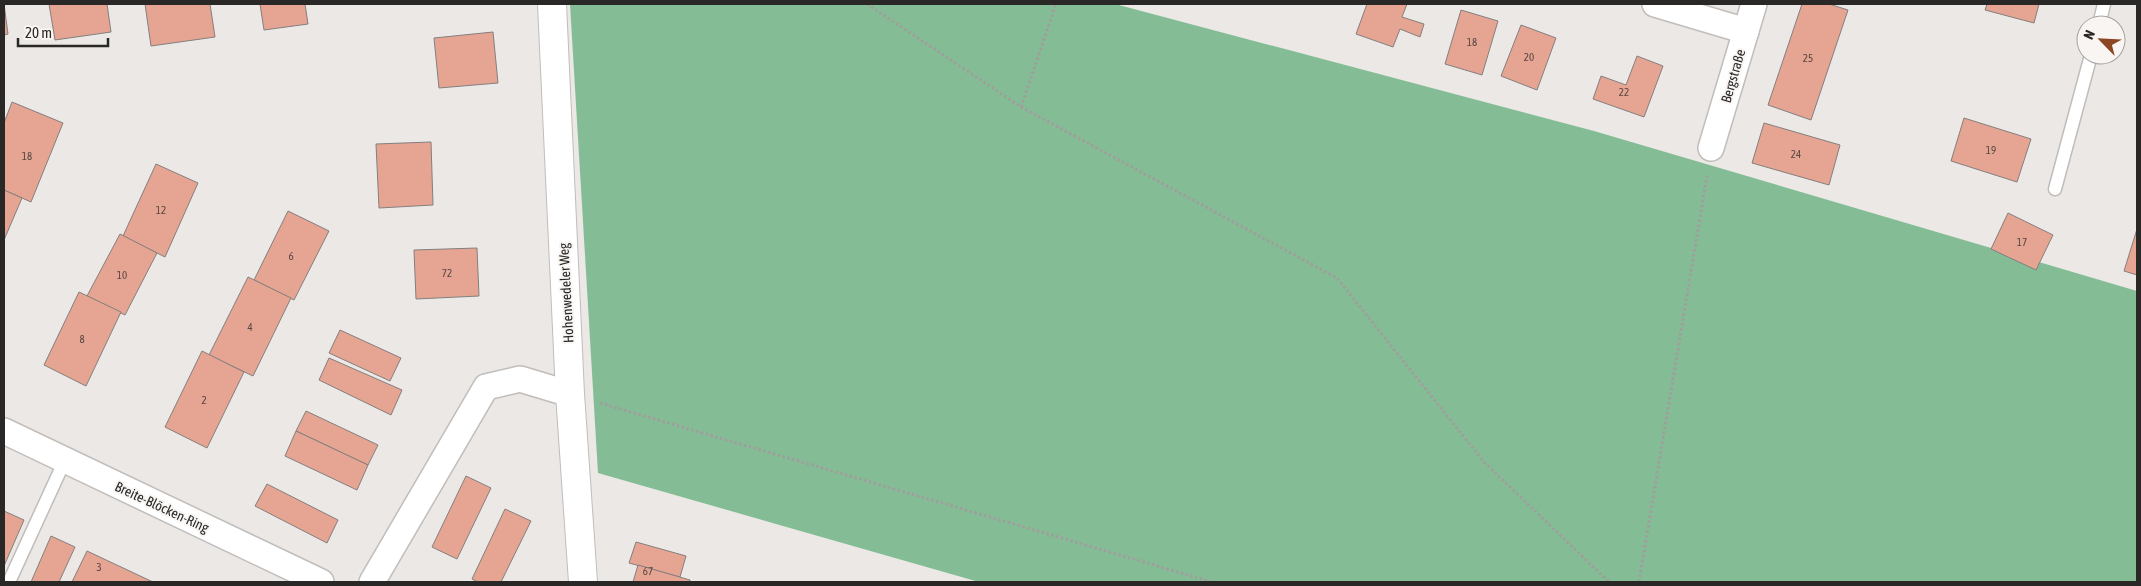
<svg xmlns="http://www.w3.org/2000/svg" width="2141" height="586" viewBox="0 0 2141 586" font-family="'Asap Condensed',sans-serif">
<style>
.forest{fill:#84bd95}
.building{fill:#e6a493;stroke:#837f7e}
.lines{fill:none;stroke-linecap:round;stroke-linejoin:round}
.lane-casing{stroke:#c0bdbb;stroke-width:15}
.street-casing{stroke:#c0bdbb;stroke-width:28}
.secondary-casing{stroke:#c0bdbb;stroke-width:30}
.path{stroke:#a09e9c;stroke-width:3;stroke-dasharray:2.5 2.5;stroke-linecap:butt}
.lane{stroke:#fff;stroke-width:12}
.street{stroke:#fff;stroke-width:25}
.secondary{stroke:#fff;stroke-width:28}
.labels{text-anchor:middle;stroke-width:4;stroke-linejoin:round;paint-order:stroke}
.number-label{font-size:11px;fill:#584742}
.street-label{font-size:14px;fill:#292827;stroke:#f8f5f2}
</style>
<rect width="100%" height="100%" fill="#ebe8e5"/>
<path class="forest" d="M570,4H1115L1594,131L2137,291V582H979L598,473Z"/>
<g class="building">
<path d="M4,4L8,34L4,35Z"/>
<path d="M49,4H107L111,32L55,40Z"/>
<path d="M145,4H210L215,37L151,46Z"/>
<path d="M260,4H305L308,24L264,30Z"/>
<path d="M1367,4H1407L1402,17L1424,24L1420,37L1400,29L1393,47L1356,34Z"/>
<path d="M1802,4H1829L1848,10L1811,120L1768,105Z"/>
<path d="M1987,4H2039L2034,23L1985,10Z"/>
<path d="M1461,10L1498,21L1482,75L1445,64Z"/>
<path d="M1521,25L1556,38L1537,90L1501,76Z"/>
<path d="M493,32L498,83L439,88L434,38Z"/>
<path d="M1637,56L1663,66L1644,117L1593,99L1601,76L1626,85Z"/>
<path d="M12,102L63,123L31,202L4,190V123Z"/>
<path d="M1964,118L2031,139L2017,182L1951,161Z"/>
<path d="M1764,123L1840,145L1829,185L1752,163Z"/>
<path d="M431,142L433,205L379,208L376,144Z"/>
<path d="M156,164L198,183L165,257L123,236Z"/>
<path d="M4,190L22,198L4,240Z"/>
<path d="M288,211L329,231L294,300L254,280Z"/>
<path d="M2008,213L2053,235L2036,270L1991,249Z"/>
<path d="M2137,229V275L2124,271Z"/>
<path d="M120,234L157,253L125,315L87,296Z"/>
<path d="M477,248L479,296L416,299L414,250Z"/>
<path d="M248,277L291,298L253,376L209,355Z"/>
<path d="M79,292L121,312L86,386L44,365Z"/>
<path d="M340,330L401,358L390,381L329,353Z"/>
<path d="M202,351L244,372L207,448L165,427Z"/>
<path d="M329,358L402,390L391,415L319,380Z"/>
<path d="M306,411L378,445L368,465L296,431Z"/>
<path d="M296,431L368,465L357,490L285,456Z"/>
<path d="M466,476L491,488L457,559L432,547Z"/>
<path d="M267,484L338,520L327,543L255,506Z"/>
<path d="M505,509L531,521L501,582H478L472,579Z"/>
<path d="M4,511L24,520L4,566Z"/>
<path d="M51,536L75,547L59,582H31Z"/>
<path d="M636,542L686,556L680,577L629,563Z"/>
<path d="M87,551L153,582H72Z"/>
<path d="M638,565L690,580V582H633Z"/>
</g>
<g class="lines">
<defs>
<g id="lane">
<path d="M2099,25L2104,4"/>
<path d="M2055,189L2091,55"/>
<path d="M9,582L65,460"/>
</g>
<g id="street">
<path d="M1655,4L1746,31"/>
<path d="M1711,148L1754,4"/>
<path d="M4,431L321,582"/>
<path d="M372,582L486,387L520,379L570,394"/>
</g>
<path id="secondary" d="M552,4L570,394L583,582"/>
</defs>
<use href="#lane" class="lane-casing"/>
<use href="#street" class="street-casing"/>
<use href="#secondary" class="secondary-casing"/>
<g class="path">
<path d="M867,4L1021,107L1337,278L1484,462L1609,582"/>
<path d="M1021,107L1056,4"/>
<path d="M600,403L1212,582"/>
<path d="M1639,582L1707,176"/>
</g>
<use href="#lane" class="lane"/>
<use href="#street" class="street"/>
<use href="#secondary" class="secondary"/>
</g>
<g class="labels">
<g class="number-label">
<text x="1472" y="46">18</text>
<text x="1529" y="61">20</text>
<text x="1808" y="62">25</text>
<text x="1624" y="96">22</text>
<text x="1991" y="154">19</text>
<text x="1796" y="158">24</text>
<text x="27" y="160">18</text>
<text x="161" y="214">12</text>
<text x="2022" y="246">17</text>
<text x="291" y="260">6</text>
<text x="447" y="277">72</text>
<text x="122" y="279">10</text>
<text x="250" y="331">4</text>
<text x="82" y="343">8</text>
<text x="204" y="404">2</text>
<text x="99" y="571">3</text>
<text x="648" y="575">67</text>
</g>
<g class="street-label">
<text transform="translate(1733 76) rotate(-74)" y="5">Bergstraße</text>
<text transform="translate(566 293) rotate(-93)" y="5">Hohenwedeler Weg</text>
<text transform="translate(162 507) rotate(25)" y="5">Breite-Blöcken-Ring</text>
</g>
</g>
<rect width="2141" height="586" fill="none" stroke="#292827" stroke-width="10"/>
<g transform="translate(2101 40) rotate(294)"><circle r="24" fill="#f8f5f2" stroke="#a5a3a1"/>
<path d="M0-4L9 19L0 12L-9 19Z" fill="#8d4623"/>
<text y="-8" font-size="14" font-weight="bold" text-anchor="middle" fill="#292827">N</text>
</g>
<path d="M18 38v8h90v-8" fill="none" stroke="#292827" stroke-width="2.5"/>
<text x="25" y="38" font-size="15" fill="#292827" stroke="#f8f5f2" stroke-width="4" paint-order="stroke">20 m</text>
</svg>
